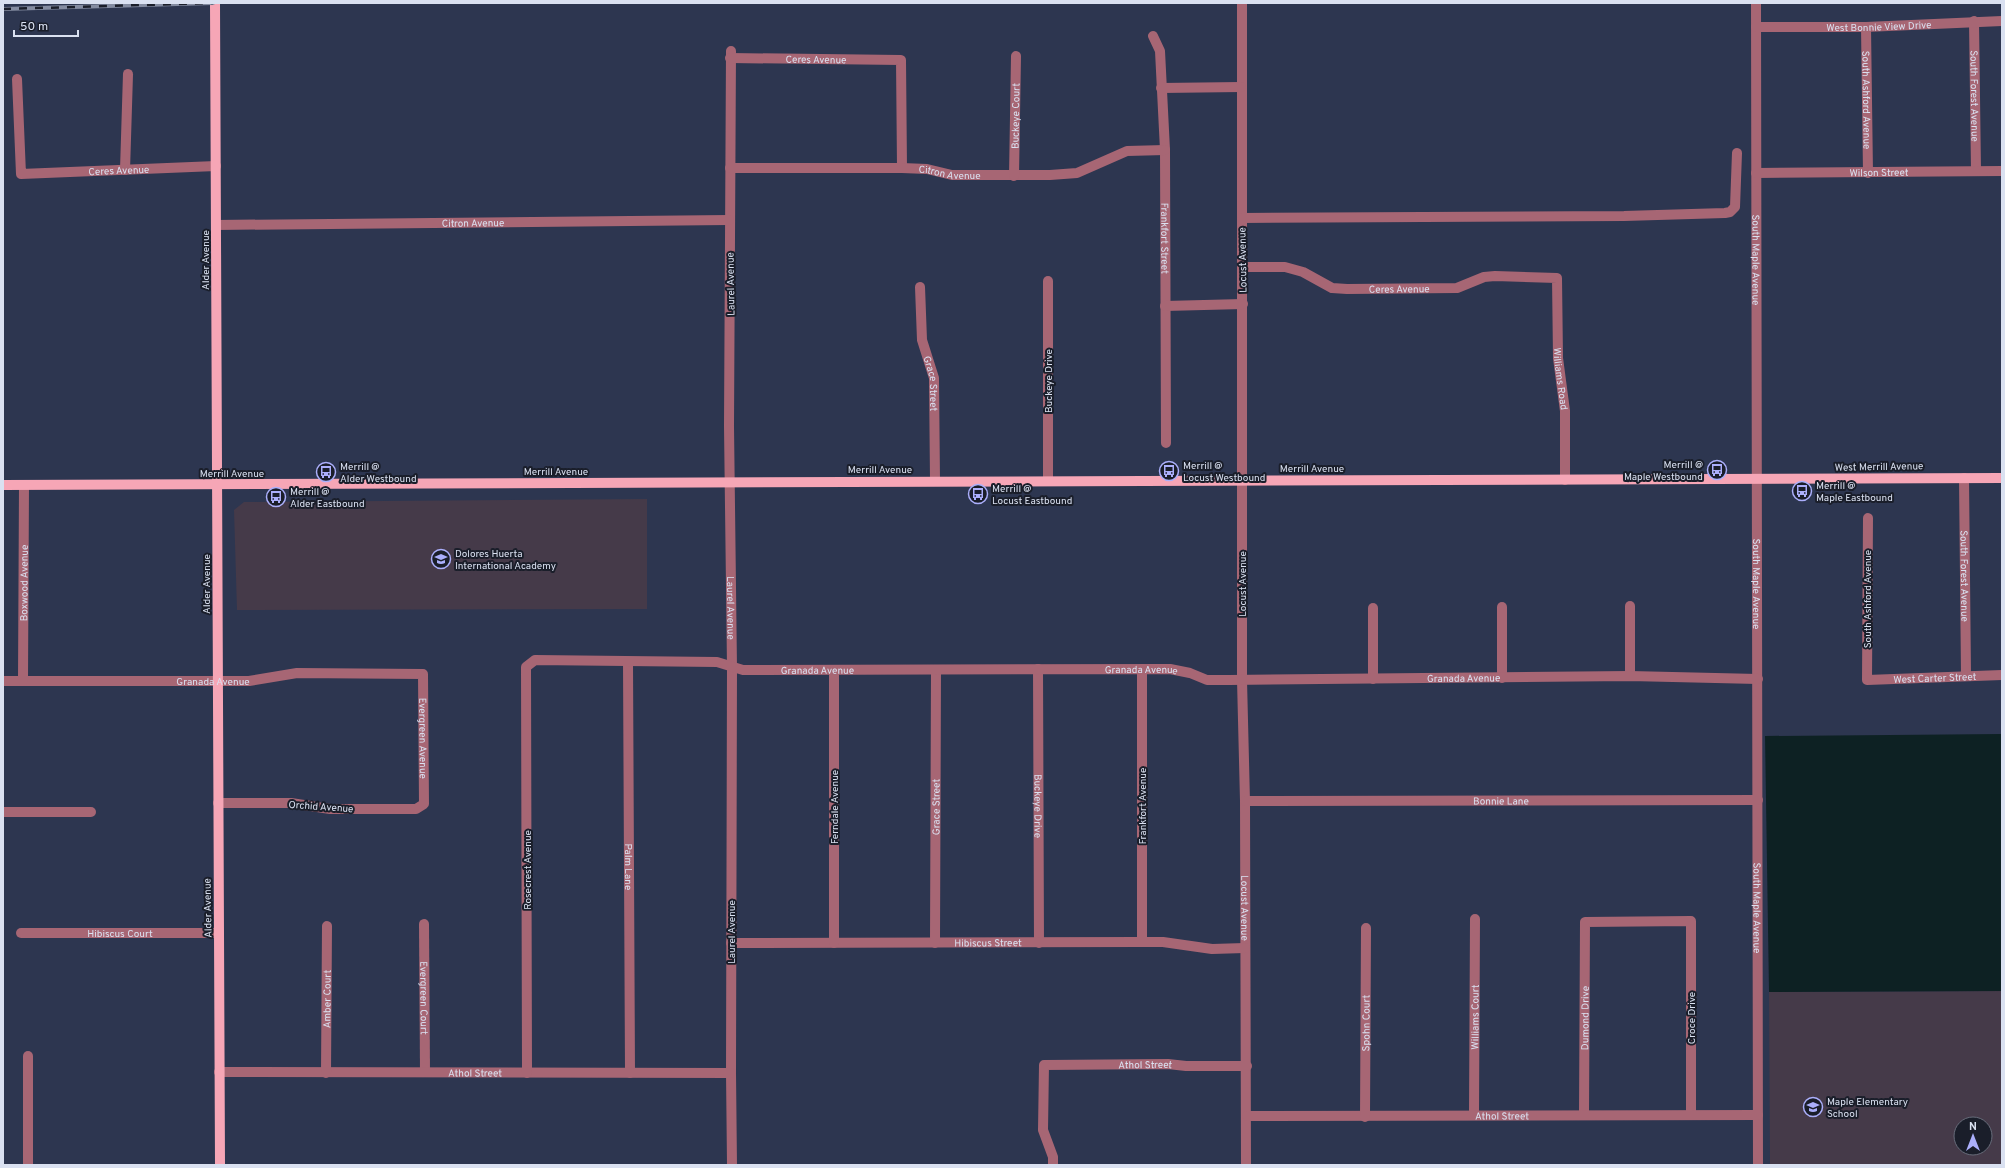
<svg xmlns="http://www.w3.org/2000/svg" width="2005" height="1168" viewBox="0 0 2005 1168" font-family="Overpass,sans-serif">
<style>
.education{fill:#453a49;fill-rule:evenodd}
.water{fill:#0d2123}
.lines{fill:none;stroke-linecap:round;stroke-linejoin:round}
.minor{stroke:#a76674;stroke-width:10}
.major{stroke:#f6a6b6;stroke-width:10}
.rail-casing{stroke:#848ca1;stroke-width:4}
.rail{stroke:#1a1e2a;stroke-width:2.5;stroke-dasharray:8;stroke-linecap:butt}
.labels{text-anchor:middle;stroke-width:4;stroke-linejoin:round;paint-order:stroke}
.street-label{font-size:10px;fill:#dae1f1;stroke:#1a1e2a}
.poi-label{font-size:10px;fill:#dae1f1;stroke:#1a1e2a;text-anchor:start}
</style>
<rect width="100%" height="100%" fill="#2d3650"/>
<g class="education">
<path d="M647,499V609L237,610L234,510L244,502Z"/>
<path d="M2002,991V1165H1770L1769,992ZM1961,1124H1985V1148H1961Z"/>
</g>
<path class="water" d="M2002,734V991L1769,992L1765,736Z"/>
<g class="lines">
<g class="minor">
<path id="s1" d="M1242,3V680L1245,801L1246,1165"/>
<path id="s2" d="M1756,3L1758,1165"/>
<path id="s3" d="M1974,21L1976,171"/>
<path id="s4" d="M1756,27H1866L2002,21"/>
<path id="s5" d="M1866,27L1868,173"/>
<path id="s6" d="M1153,36L1160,51L1165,150L1166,443"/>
<path id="s7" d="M731,51L729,426L732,667L731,1073L732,1165"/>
<path id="s8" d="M730,58L901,60L902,168"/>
<path id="s9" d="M17,79L21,174L216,166"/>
<path d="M1161,88L1241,87"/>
<path id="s10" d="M730,168H902L927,169L952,175H1050L1077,173L1127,151L1165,150"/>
<path d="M125,170L128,74"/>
<path id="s11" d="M1756,173L2002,171"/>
<path id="s12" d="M1014,176L1016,56"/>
<path d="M1242,218L1624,216L1725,213L1730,212L1735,207L1737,153"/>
<path id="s13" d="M216,225L729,220"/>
<path id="s14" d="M1242,267H1285L1303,272L1332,288L1347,289L1457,288L1484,277L1495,276L1557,278L1558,358L1565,411V480"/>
<path d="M1048,281V480"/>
<path id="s15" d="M920,287L922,340L934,378L935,481"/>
<path d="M1165,306L1243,304"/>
<path id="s16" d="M1964,478L1966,675"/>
<path id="s17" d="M1868,518L1867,680L2002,675"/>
<path d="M1630,606V676"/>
<path d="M1502,607V678"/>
<path d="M1373,608V679"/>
<path id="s18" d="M628,662L630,1073"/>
<path id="s19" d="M1038,669L1039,943"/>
<path id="s20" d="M3,681H249L297,673L423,674L424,804L416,809H330L291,803H218"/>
<path id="s21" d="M23,681L24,485"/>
<path id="s22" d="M1245,801L1758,800"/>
<path d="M3,812H91"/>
<path id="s23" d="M424,924L425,1072"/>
<path id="s24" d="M21,933H219"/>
<path d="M1142,942V669"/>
<path id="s25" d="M731,943L1142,942H1163L1212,949L1245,948"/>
<path d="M834,943V670"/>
<path id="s26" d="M935,943L936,670"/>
<path id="s27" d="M219,1072L731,1073"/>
<path id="s28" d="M326,1073L327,926"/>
<path id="s29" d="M527,1073L526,667L535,660L717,662L743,670L1170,669L1190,673L1207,680H1229L1630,676L1758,679"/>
<path id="s30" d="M1474,1115L1475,919"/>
<path id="s31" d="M1584,1115L1585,922L1691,921V1115"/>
<path id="s32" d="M1247,1116L1758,1115"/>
<path id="s33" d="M1365,1117L1366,928"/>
<path d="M28,1165V1056"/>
<path id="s34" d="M1053,1165V1157L1043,1130L1044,1065L1168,1064L1186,1066H1247"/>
</g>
<g class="major">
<path d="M215,3L220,1165"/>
<path d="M3,485L2002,478"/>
</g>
<defs>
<path id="rail" d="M3,9L213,3"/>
</defs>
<use href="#rail" class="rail-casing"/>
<use href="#rail" class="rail"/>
</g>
<defs>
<symbol id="bus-ring" viewBox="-11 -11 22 22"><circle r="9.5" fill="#1a1e2a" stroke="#abaffb" stroke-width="1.5"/><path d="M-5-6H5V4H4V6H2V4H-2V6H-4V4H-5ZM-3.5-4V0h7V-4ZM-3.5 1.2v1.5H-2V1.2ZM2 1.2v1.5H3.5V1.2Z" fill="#abaffb"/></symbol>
<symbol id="school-ring" viewBox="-11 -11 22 22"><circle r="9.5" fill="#1a1e2a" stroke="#abaffb" stroke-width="1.5"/><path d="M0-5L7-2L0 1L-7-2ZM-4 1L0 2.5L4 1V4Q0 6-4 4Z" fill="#abaffb"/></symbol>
</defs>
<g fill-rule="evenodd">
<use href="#bus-ring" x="1706" y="459" width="22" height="22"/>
<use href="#bus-ring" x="1158" y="460" width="22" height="22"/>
<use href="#bus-ring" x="315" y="461" width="22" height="22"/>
<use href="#bus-ring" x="1791" y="480" width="22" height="22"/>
<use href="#bus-ring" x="967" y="483" width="22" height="22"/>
<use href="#bus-ring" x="265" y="486" width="22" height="22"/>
<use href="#school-ring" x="430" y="548" width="22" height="22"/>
<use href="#school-ring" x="1802" y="1096" width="22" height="22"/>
</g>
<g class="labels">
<g class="street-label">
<text dy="4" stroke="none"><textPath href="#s4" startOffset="123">West Bonnie View Drive</textPath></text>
<text dy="4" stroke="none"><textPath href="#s8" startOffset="86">Ceres Avenue</textPath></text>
<text dy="4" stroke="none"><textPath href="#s3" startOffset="75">South Forest Avenue</textPath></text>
<text dy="4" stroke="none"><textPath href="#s5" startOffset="73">South Ashford Avenue</textPath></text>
<text dy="4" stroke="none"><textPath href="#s12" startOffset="60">Buckeye Court</textPath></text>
<text dy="4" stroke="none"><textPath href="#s9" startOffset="193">Ceres Avenue</textPath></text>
<text dy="4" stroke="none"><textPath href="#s10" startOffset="220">Citron Avenue</textPath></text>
<text dy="4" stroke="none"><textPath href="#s11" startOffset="123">Wilson Street</textPath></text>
<text dy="4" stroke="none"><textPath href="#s13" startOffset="257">Citron Avenue</textPath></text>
<text dy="4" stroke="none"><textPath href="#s6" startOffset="204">Frankfort Street</textPath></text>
<text transform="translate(205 260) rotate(-90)" y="4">Alder Avenue</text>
<text transform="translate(1242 260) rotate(-91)" y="4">Locust Avenue</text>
<text dy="4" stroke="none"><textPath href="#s2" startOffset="257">South Maple Avenue</textPath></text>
<text transform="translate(730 284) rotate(-91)" y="4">Laurel Avenue</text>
<text dy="4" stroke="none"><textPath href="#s14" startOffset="162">Ceres Avenue</textPath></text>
<text dy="4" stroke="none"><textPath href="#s14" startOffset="423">Williams Road</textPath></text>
<text transform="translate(1048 381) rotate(-90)" y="4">Buckeye Drive</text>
<text dy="4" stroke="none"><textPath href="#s15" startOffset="98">Grace Street</textPath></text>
<text transform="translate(1879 466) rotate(-1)" y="4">West Merrill Avenue</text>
<text x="1312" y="472">Merrill Avenue</text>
<text x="880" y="473">Merrill Avenue</text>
<text x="556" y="475">Merrill Avenue</text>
<text x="232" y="477">Merrill Avenue</text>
<text dy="4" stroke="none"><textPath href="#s16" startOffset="98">South Forest Avenue</textPath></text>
<text dy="4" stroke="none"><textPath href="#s21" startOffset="98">Boxwood Avenue</textPath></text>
<text transform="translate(206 584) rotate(-90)" y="4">Alder Avenue</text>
<text transform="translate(1242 584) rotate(-90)" y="4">Locust Avenue</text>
<text dy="4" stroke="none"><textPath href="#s2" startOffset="581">South Maple Avenue</textPath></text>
<text transform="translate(1867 599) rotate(-90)" y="4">South Ashford Avenue</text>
<text dy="4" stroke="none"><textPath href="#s7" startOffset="557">Laurel Avenue</textPath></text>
<text dy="4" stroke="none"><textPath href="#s29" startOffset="701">Granada Avenue</textPath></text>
<text dy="4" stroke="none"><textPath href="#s29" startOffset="1025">Granada Avenue</textPath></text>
<text dy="4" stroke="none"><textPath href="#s17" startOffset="230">West Carter Street</textPath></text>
<text dy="4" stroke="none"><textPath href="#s29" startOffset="1349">Granada Avenue</textPath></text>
<text dy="4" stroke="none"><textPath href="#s20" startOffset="210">Granada Avenue</textPath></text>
<text dy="4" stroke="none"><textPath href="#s20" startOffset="485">Evergreen Avenue</textPath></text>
<text dy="4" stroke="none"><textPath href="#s22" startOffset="256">Bonnie Lane</textPath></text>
<text transform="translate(321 806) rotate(4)" y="4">Orchid Avenue</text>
<text dy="4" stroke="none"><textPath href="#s19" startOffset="137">Buckeye Drive</textPath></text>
<text transform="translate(1142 806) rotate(-90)" y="4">Frankfort Avenue</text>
<text transform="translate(834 807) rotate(-90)" y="4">Ferndale Avenue</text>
<text dy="4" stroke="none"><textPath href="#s26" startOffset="136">Grace Street</textPath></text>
<text dy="4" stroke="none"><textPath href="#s18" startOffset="205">Palm Lane</textPath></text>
<text transform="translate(527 870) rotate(-90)" y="4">Rosecrest Avenue</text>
<text transform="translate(207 908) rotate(-91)" y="4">Alder Avenue</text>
<text dy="4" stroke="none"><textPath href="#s1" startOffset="905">Locust Avenue</textPath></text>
<text dy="4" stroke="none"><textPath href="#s2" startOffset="905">South Maple Avenue</textPath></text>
<text transform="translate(731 932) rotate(-90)" y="4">Laurel Avenue</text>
<text dy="4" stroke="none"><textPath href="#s24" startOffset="99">Hibiscus Court</textPath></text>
<text dy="4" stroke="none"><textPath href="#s25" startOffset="257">Hibiscus Street</textPath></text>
<text dy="4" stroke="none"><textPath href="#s23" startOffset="74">Evergreen Court</textPath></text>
<text dy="4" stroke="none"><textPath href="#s28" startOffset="74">Amber Court</textPath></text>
<text dy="4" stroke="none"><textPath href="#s30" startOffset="98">Williams Court</textPath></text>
<text dy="4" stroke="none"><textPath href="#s31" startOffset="97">Dumond Drive</textPath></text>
<text transform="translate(1691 1018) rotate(-90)" y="4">Croce Drive</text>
<text dy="4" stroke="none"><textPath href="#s33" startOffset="94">Spohn Court</textPath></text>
<text dy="4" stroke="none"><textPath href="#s34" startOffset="203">Athol Street</textPath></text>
<text dy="4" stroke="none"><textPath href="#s27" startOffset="256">Athol Street</textPath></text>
<text dy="4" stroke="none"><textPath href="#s32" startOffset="255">Athol Street</textPath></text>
</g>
<g class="poi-label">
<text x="1703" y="468" text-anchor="end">Merrill @<tspan x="1703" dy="12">Maple Westbound</tspan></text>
<text x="1183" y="469">Merrill @<tspan x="1183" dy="12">Locust Westbound</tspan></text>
<text x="340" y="470">Merrill @<tspan x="340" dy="12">Alder Westbound</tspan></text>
<text x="1816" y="489">Merrill @<tspan x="1816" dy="12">Maple Eastbound</tspan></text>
<text x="992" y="492">Merrill @<tspan x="992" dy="12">Locust Eastbound</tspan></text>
<text x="290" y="495">Merrill @<tspan x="290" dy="12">Alder Eastbound</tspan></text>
<text x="455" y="557">Dolores Huerta<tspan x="455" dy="12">International Academy</tspan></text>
<text x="1827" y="1105">Maple Elementary<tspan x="1827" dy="12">School</tspan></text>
</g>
</g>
<rect width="2005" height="1168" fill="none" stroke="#dae1f1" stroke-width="8"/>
<g transform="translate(1973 1136)"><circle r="19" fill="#1a1e2a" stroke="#676c7a"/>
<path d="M0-3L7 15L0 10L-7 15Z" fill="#abaffb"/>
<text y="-6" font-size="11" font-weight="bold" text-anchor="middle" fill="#dae1f1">N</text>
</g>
<path d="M14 30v6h64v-6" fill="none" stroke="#dae1f1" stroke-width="2"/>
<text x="20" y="30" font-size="12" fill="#dae1f1" stroke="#1a1e2a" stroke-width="3" paint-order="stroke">50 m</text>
</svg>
